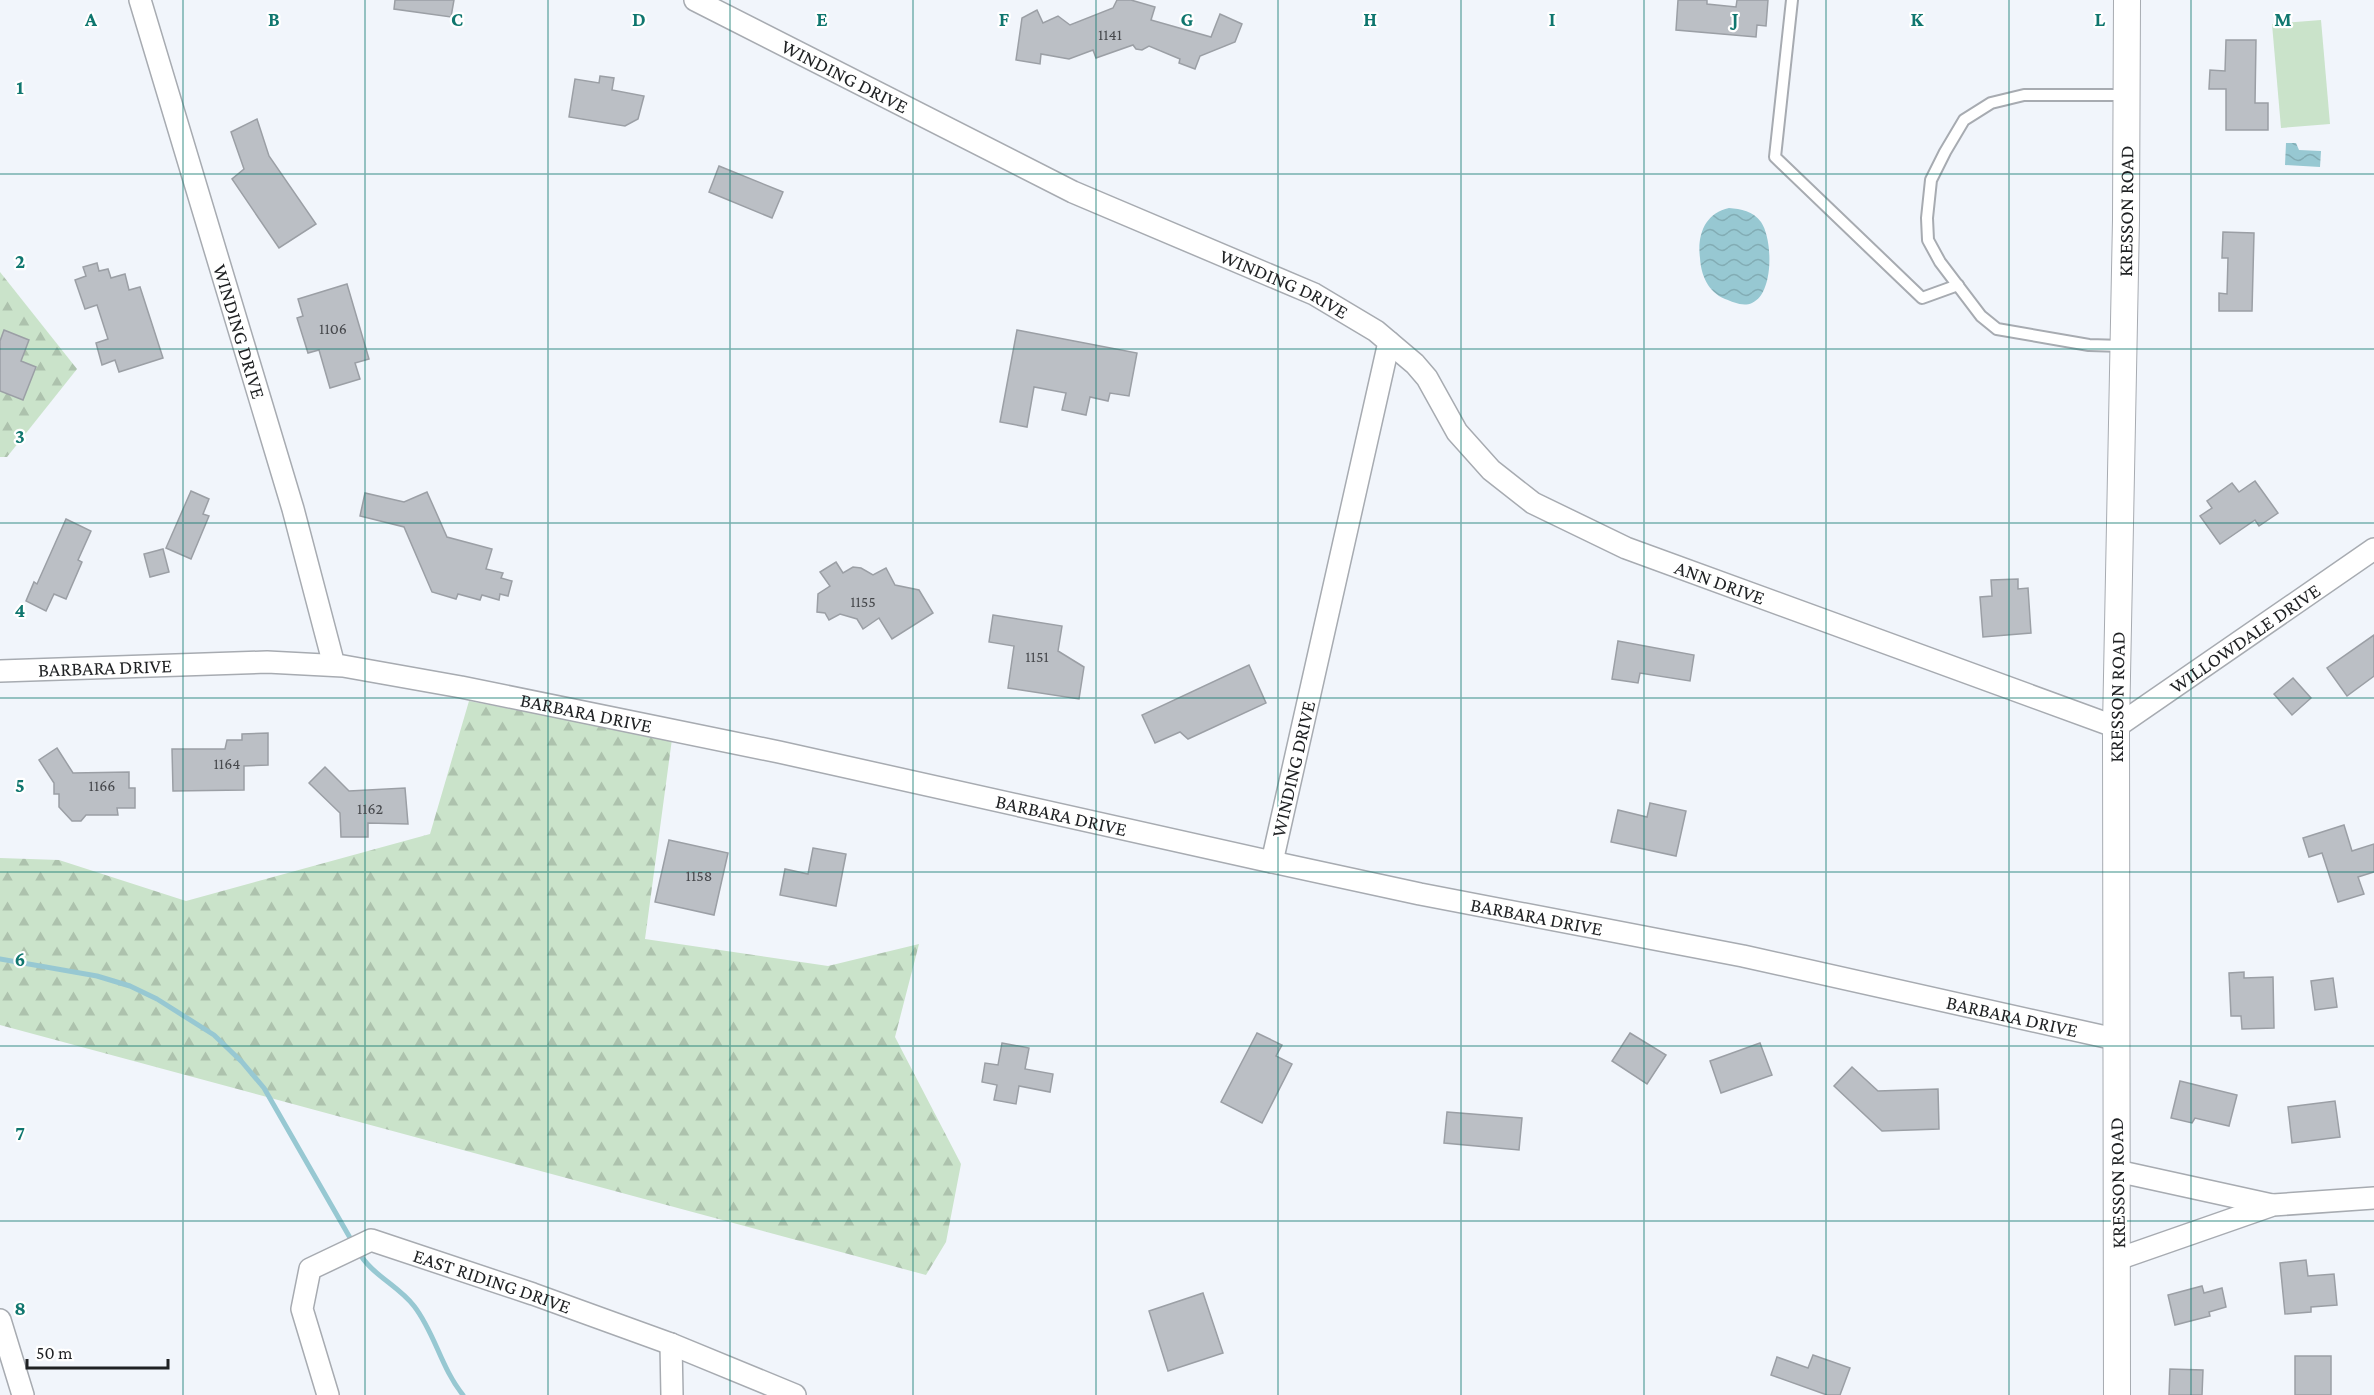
<svg xmlns="http://www.w3.org/2000/svg" width="2374" height="1395" viewBox="0 0 2374 1395" font-family="'Crimson Pro',serif">
<style>
.forest{fill:url(#forest-firs)}
.pitch{fill:#cae3ca}
.water{fill:url(#water-waves)}
.lines{fill:none;stroke-linecap:round;stroke-linejoin:round}
.stream{stroke:#97c8d2;stroke-width:5}
.building{fill:#bbbfc5;stroke:#9b9fa5;stroke-width:1.5}
.service-casing{stroke:#a7abb1;stroke-width:14}
.minor-casing{stroke:#a7abb1;stroke-width:24}
.tertiary-casing{stroke:#a7abb1;stroke-width:28}
.service{stroke:#fff;stroke-width:10}
.minor{stroke:#fff;stroke-width:21}
.tertiary{stroke:#fff;stroke-width:26}
.grid{fill:none;stroke:#0f766e;stroke-width:1.5;stroke-opacity:0.55}
.labels{text-anchor:middle;stroke-width:4.5;stroke-linejoin:round;paint-order:stroke}
.number-label{font-size:16px;fill:#46484c}
.street-label{font-size:20px;fill:#1f2123;stroke:#fff}
.grid-label{font-size:20px;text-anchor:middle;font-weight:bold;fill:#0f766e;stroke:#fff;stroke-width:4.5;stroke-linejoin:round;paint-order:stroke}
</style>
<defs>
<pattern id="forest-firs" width="22" height="20" patternUnits="userSpaceOnUse" patternTransform="scale(1.5)"><rect width="22" height="20" fill="#cae3ca"/><path d="M5 1l3.5 6h-7zM16 11l3.5 6h-7z" fill="#adc2ad"/></pattern>
<pattern id="water-waves" width="16" height="10" patternUnits="userSpaceOnUse" patternTransform="scale(1.5)"><rect width="16" height="10" fill="#97c8d2"/><path d="M0 5q4-4 8 0t8 0" fill="none" stroke="#82acb4"/></pattern>
</defs>
<rect width="100%" height="100%" fill="#f1f5fb"/>
<g class="forest">
<path d="M0,272L77,369L7,457H0Z"/>
<path d="M469,701L672,739L645,939L828,966L919,944L895,1037L961,1164L946,1242L926,1275L0,1025V858L59,860L186,901L430,834Z"/>
</g>
<path class="pitch" d="M2321,20L2330,124L2281,128L2272,24Z"/>
<g class="water">
<path d="M2286,143H2296L2299,150L2321,151L2320,167L2285,165Z"/>
<path d="M1729,208C1741,209 1753,211 1761,222C1773,239 1774,294 1752,303C1743,307 1733,302 1725,299C1708,292 1701,275 1700,258C1697,235 1705,213 1729,208Z"/>
</g>
<g class="lines">
<g class="stream">
<path d="M0,959L97,976L130,986L157,999L214,1035L242,1062L264,1088L353,1243"/>
<path d="M358,1251C371,1275 398,1285 414,1306C435,1333 441,1368 463,1395"/>
</g>
</g>
<g class="building">
<path d="M395,0H454L451,17L394,9Z"/>
<path d="M1117,0H1131L1155,7L1151,20L1211,37L1220,14L1242,24L1235,42L1200,56L1195,69L1179,63L1180,59L1149,46L1142,50L1136,49L1133,45L1096,58L1093,50L1069,59L1041,54L1040,64L1016,60L1022,18L1037,10L1043,23L1058,16L1070,25L1113,8Z"/>
<path d="M1678,0H1707V4L1736,7L1737,0H1768L1766,26L1757,25L1756,37L1676,30Z"/>
<path d="M2226,40H2256L2255,103H2268V130H2226V89H2209L2210,70L2225,71Z"/>
<path d="M600,76L614,78L612,90L644,96L638,119L625,126L569,117L575,79L599,83Z"/>
<path d="M257,119L269,156L316,224L279,248L232,179L244,169L231,132Z"/>
<path d="M719,166L783,192L772,218L709,192Z"/>
<path d="M2223,232L2254,233L2252,311H2219V293L2227,294L2228,258H2222Z"/>
<path d="M97,263L99,271L108,269L111,278L125,274L129,290L140,287L163,358L119,372L115,360L102,365L96,343L108,339L97,305L85,309L75,280L86,276L83,267Z"/>
<path d="M347,284L369,359L355,363L360,379L330,388L319,350L308,353L297,318L303,316L298,299Z"/>
<path d="M4,330L29,340L21,361L36,367L23,400L0,391V341Z"/>
<path d="M1017,330L1137,353L1129,396L1110,393L1108,401L1090,397L1086,415L1062,410L1066,393L1034,387L1027,427L1000,422Z"/>
<path d="M2255,481L2278,513L2259,526L2255,520L2220,544L2200,516L2212,508L2207,501L2232,483L2239,492Z"/>
<path d="M191,491L209,499L203,514L209,516L191,559L166,548Z"/>
<path d="M427,492L447,537L492,549L486,569L503,573L501,578L512,581L508,596L500,594L499,600L482,595L480,600L458,594L456,599L432,592L404,527L360,516L365,493L404,502Z"/>
<path d="M66,519L91,531L78,560L82,562L66,599L54,594L46,611L26,601L34,582L37,584Z"/>
<path d="M163,549L169,572L150,577L144,554Z"/>
<path d="M836,562L843,573L853,567L861,568L873,575L886,568L895,585L919,590L933,613L892,639L879,618L863,629L857,619L840,614L829,620L825,613L817,612L818,594L830,586L820,572Z"/>
<path d="M2018,579V589L2028,588L2031,633L1983,637L1980,597L1992,596L1991,580Z"/>
<path d="M993,615L1062,626L1058,651L1084,667L1079,699L1008,688L1014,646L989,642Z"/>
<path d="M2374,635V676L2347,696L2327,668Z"/>
<path d="M1618,641L1694,655L1690,681L1640,673L1638,683L1612,679Z"/>
<path d="M1249,665L1266,703L1188,739L1180,732L1155,743L1142,715Z"/>
<path d="M2293,678L2311,698L2292,715L2274,694Z"/>
<path d="M268,733V765L244,766V790L173,791L172,749H225L227,740H242V734Z"/>
<path d="M57,748L73,773L129,772V788H135V808H117L118,815H86L81,821H72L59,807V794H54V783L39,760Z"/>
<path d="M325,767L349,791L405,788L408,824L368,823V837H341L340,813L309,783Z"/>
<path d="M1650,803L1686,811L1676,856L1611,842L1618,810L1647,817Z"/>
<path d="M2344,825L2352,851L2374,844V872L2358,877L2364,894L2338,902L2322,853L2309,857L2303,838Z"/>
<path d="M669,840L728,853L714,915L655,902Z"/>
<path d="M813,848L846,854L836,906L780,895L785,869L808,874Z"/>
<path d="M2244,972V978L2273,977L2274,1028L2242,1029L2241,1016H2231L2229,973Z"/>
<path d="M2333,978L2337,1007L2315,1010L2311,981Z"/>
<path d="M1257,1033L1282,1045L1276,1056L1292,1064L1262,1123L1221,1102Z"/>
<path d="M1630,1033L1666,1055L1647,1084L1612,1061Z"/>
<path d="M1002,1043L1029,1048L1025,1069L1053,1074L1050,1092L1019,1086L1016,1104L994,1100L997,1085L982,1082L985,1063L998,1065Z"/>
<path d="M1760,1043L1772,1075L1721,1093L1710,1061Z"/>
<path d="M1852,1067L1878,1091L1938,1089L1939,1129L1882,1131L1834,1086Z"/>
<path d="M2180,1081L2237,1095L2229,1126L2195,1118L2192,1123L2171,1118Z"/>
<path d="M2335,1101L2340,1137L2292,1143L2288,1107Z"/>
<path d="M1447,1112L1522,1118L1519,1150L1444,1143Z"/>
<path d="M2306,1260L2308,1276L2334,1274L2337,1305L2311,1307V1312L2285,1314L2280,1263Z"/>
<path d="M2202,1286L2204,1293L2222,1288L2226,1307L2209,1312L2210,1316L2175,1325L2168,1295Z"/>
<path d="M1203,1293L1223,1353L1168,1371L1149,1311Z"/>
<path d="M1813,1355L1850,1368L1840,1395H1827L1771,1375L1777,1357L1808,1368Z"/>
<rect x="2295" y="1356" width="36" height="39"/>
<path d="M2170,1369L2203,1370L2202,1395H2169Z"/>
</g>
<g class="lines">
<defs>
<g id="service">
<path d="M1792,0L1775,157L1922,298L1958,285"/>
<path d="M2123,346L2089,345L1997,329L1981,316L1940,262L1928,240L1927,218L1931,180L1945,152L1964,120L1991,103L2024,95H2126"/>
</g>
<g id="minor">
<path id="s1" d="M140,0L293,509L334,665"/>
<path id="s2" d="M695,0L1073,192L1314,294L1376,331L1389,342L1272,862"/>
<path id="s3" d="M1389,342L1415,364L1427,378L1457,432L1491,470L1533,503L1626,548L2116,727L2374,549"/>
<path id="s4" d="M0,671L267,662L343,666L461,687L779,752L1272,862L1420,894L1743,956L2115,1039"/>
<path d="M2117,1171L2272,1205"/>
<path d="M2118,1259L2273,1205L2374,1198"/>
<path d="M0,1320L23,1395"/>
<path d="M671,1344L672,1395"/>
<path id="s5" d="M328,1395L302,1309L310,1269L371,1240L533,1294L671,1344L795,1395"/>
</g>
<g id="tertiary">
<path id="s6" d="M2117,1395L2116,727L2126,220L2127,0"/>
</g>
</defs>
<use href="#service" class="service-casing"/>
<use href="#minor" class="minor-casing"/>
<use href="#tertiary" class="tertiary-casing"/>
<use href="#service" class="service"/>
<use href="#minor" class="minor"/>
<use href="#tertiary" class="tertiary"/>
</g>
<path class="grid" d="M183,0V1395M365,0V1395M548,0V1395M730,0V1395M913,0V1395M1096,0V1395M1278,0V1395M1461,0V1395M1644,0V1395M1826,0V1395M2009,0V1395M2191,0V1395M0,174H2374M0,349H2374M0,523H2374M0,698H2374M0,872H2374M0,1046H2374M0,1221H2374"/>
<g class="labels">
<g class="number-label">
<text x="1110" y="40">1141</text>
<text x="333" y="334">1106</text>
<text x="863" y="607">1155</text>
<text x="1037" y="662">1151</text>
<text x="227" y="769">1164</text>
<text x="102" y="791">1166</text>
<text x="370" y="814">1162</text>
<text x="699" y="881">1158</text>
</g>
<g class="street-label">
<text dy="7" stroke="none"><textPath href="#s2" startOffset="168">WINDING DRIVE</textPath></text>
<text dy="7" stroke="none"><textPath href="#s6" startOffset="1184">KRESSON ROAD</textPath></text>
<text dy="7" stroke="none"><textPath href="#s2" startOffset="654">WINDING DRIVE</textPath></text>
<text dy="7" stroke="none"><textPath href="#s1" startOffset="346">WINDING DRIVE</textPath></text>
<text dy="7" stroke="none"><textPath href="#s3" startOffset="422">ANN DRIVE</textPath></text>
<text dy="7" stroke="none"><textPath href="#s3" startOffset="1000">WILLOWDALE DRIVE</textPath></text>
<text dy="7" stroke="none"><textPath href="#s4" startOffset="105">BARBARA DRIVE</textPath></text>
<text dy="7" stroke="none"><textPath href="#s6" startOffset="698">KRESSON ROAD</textPath></text>
<text dy="7" stroke="none"><textPath href="#s4" startOffset="591">BARBARA DRIVE</textPath></text>
<text transform="translate(1293 769) rotate(-77)" y="7">WINDING DRIVE</text>
<text dy="7" stroke="none"><textPath href="#s4" startOffset="1077">BARBARA DRIVE</textPath></text>
<text dy="7" stroke="none"><textPath href="#s4" startOffset="1563">BARBARA DRIVE</textPath></text>
<text dy="7" stroke="none"><textPath href="#s4" startOffset="2049">BARBARA DRIVE</textPath></text>
<text transform="translate(2117 1183) rotate(-91)" y="7">KRESSON ROAD</text>
<text dy="7" stroke="none"><textPath href="#s5" startOffset="326">EAST RIDING DRIVE</textPath></text>
</g>
</g>
<g class="grid-label">
<text x="91" y="26">A</text>
<text x="274" y="26">B</text>
<text x="457" y="26">C</text>
<text x="639" y="26">D</text>
<text x="822" y="26">E</text>
<text x="1004" y="26">F</text>
<text x="1187" y="26">G</text>
<text x="1370" y="26">H</text>
<text x="1552" y="26">I</text>
<text x="1735" y="26">J</text>
<text x="1917" y="26">K</text>
<text x="2100" y="26">L</text>
<text x="2283" y="26">M</text>
<text x="20" y="94">1</text>
<text x="20" y="268">2</text>
<text x="20" y="443">3</text>
<text x="20" y="617">4</text>
<text x="20" y="792">5</text>
<text x="20" y="966">6</text>
<text x="20" y="1140">7</text>
<text x="20" y="1315">8</text>
</g>
<path d="M27 1359v9h141v-9" fill="none" stroke="#1f2123" stroke-width="3"/>
<text x="36" y="1359" font-size="18" fill="#1f2123" stroke="#ffffff" stroke-width="4.5" paint-order="stroke">50 m</text>
</svg>
